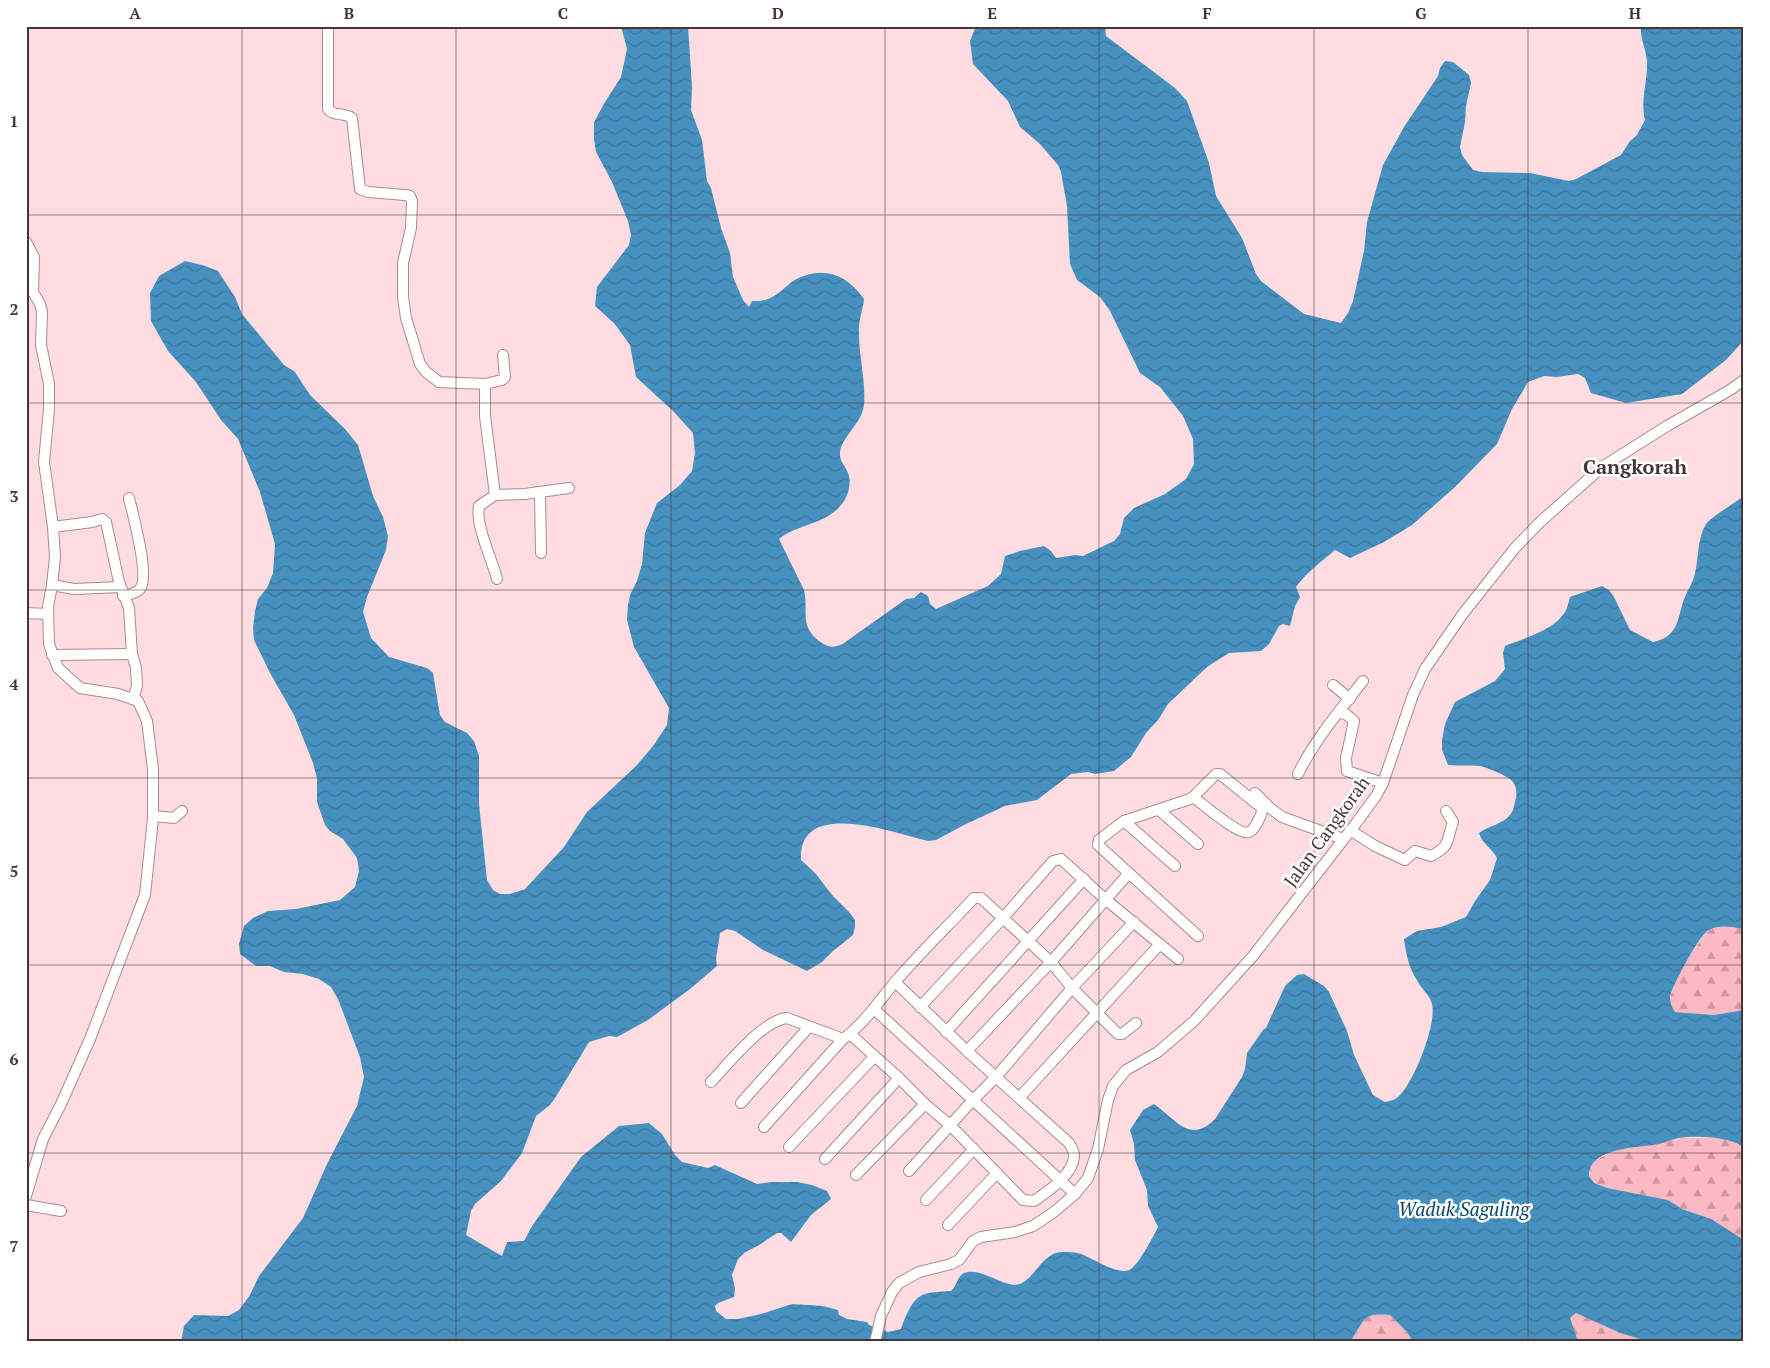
<svg xmlns="http://www.w3.org/2000/svg" width="1770" height="1368" viewBox="0 0 1770 1368" font-family="'PT Serif',serif">
<style>
.forest{fill:url(#forest-firs)}
.water{fill:url(#water-waves)}
.lines{fill:none;stroke-linecap:round;stroke-linejoin:round}
.minor-casing{stroke:#ae8a8f;stroke-width:12}
.minor{stroke:#fff;stroke-width:10}
.grid{fill:none;stroke:#453537;stroke-width:1;stroke-opacity:0.55}
.labels{text-anchor:middle;stroke-width:5;stroke-linejoin:round;paint-order:stroke}
.street-label{font-size:18px;fill:#453537;stroke:#fff}
.water-label{font-size:19px;font-style:italic;fill:#0a4666;stroke:#fff}
.quarter-label{font-size:20px;font-weight:bold;fill:#453537;stroke:#fff}
.neatline{fill:none;stroke:#453537;stroke-width:2}
.grid-label{font-size:16px;text-anchor:middle;font-weight:bold;fill:#453537}
</style>
<defs>
<pattern id="forest-firs" width="22" height="20" patternUnits="userSpaceOnUse" patternTransform="scale(1.25)"><rect width="22" height="20" fill="#fbb9c3"/><path d="M5 1l3.5 6h-7zM16 11l3.5 6h-7z" fill="#cd979f"/></pattern>
<pattern id="water-waves" width="16" height="10" patternUnits="userSpaceOnUse" patternTransform="scale(1.25)"><rect width="16" height="10" fill="#4791c0"/><path d="M0 5q4-4 8 0t8 0" fill="none" stroke="#3d779d"/></pattern>
</defs>
<rect width="100%" height="100%" fill="#fddde1"/>
<g class="forest">
<path d="M1723,925L1744,929V1010L1714,1015L1675,1012L1671,1005L1670,997L1678,974L1707,931Z"/>
<path d="M1681,1138C1702,1138 1725,1135 1744,1147V1240L1711,1219L1682,1209L1668,1200L1607,1188L1594,1183L1589,1176L1590,1168L1594,1161L1616,1150L1657,1144Z"/>
<path d="M1576,1313L1620,1333L1650,1342H1581L1577,1338L1570,1318Z"/>
<path d="M1374,1314L1390,1315L1407,1332L1413,1342H1352V1339L1366,1318Z"/>
</g>
<path class="water" d="M621,26H688L692,87L691,110L702,140L707,181L711,188L721,228L730,253L733,277L743,300L749,307L752,301C757,301 763,301 768,299C777,296 785,287 793,281C821,265 846,273 864,299C863,310 858,321 859,333C859,357 866,381 864,405C862,423 843,435 840,452C839,461 845,465 848,473C852,483 848,497 841,505C825,525 797,524 779,539L804,590C809,612 798,627 822,643C830,648 835,648 844,643L906,599L914,598L921,592L928,596L930,604L936,609L988,586L1001,574L1005,556L1020,551L1044,546L1051,551L1056,558L1075,555L1083,556L1114,541L1120,534L1124,518L1134,508L1165,494L1186,479L1194,464L1193,439L1183,416L1160,387L1140,373L1110,311L1100,297L1077,280L1070,264L1067,206L1061,172L1058,165L1040,144L1020,127L1008,101L973,64L970,41L976,26H1105L1106,36L1175,88L1187,101L1209,163L1216,196L1242,238L1256,274L1261,281L1304,314L1341,323L1348,313L1353,301L1364,251L1367,222L1383,165L1404,127L1438,76L1440,68L1445,61L1453,62L1463,70L1469,75L1471,83L1466,106L1465,122L1460,147L1462,155L1473,170L1482,172L1530,173L1569,181L1576,179L1621,155L1630,141L1637,135L1645,120C1640,100 1648,81 1647,61C1646,49 1640,39 1641,26H1744V340L1726,360L1682,394L1626,403L1591,393L1585,378L1578,374L1557,377L1544,376L1528,382L1512,409L1497,444L1455,487L1412,525L1384,542L1350,558L1335,550C1322,561 1306,573 1296,587L1300,597L1295,606L1290,626L1283,624L1279,626L1269,644L1261,651L1229,653L1207,667L1168,704L1158,720L1146,733L1131,757L1114,771L1095,774L1088,772L1071,774L1037,800L1005,806L966,824L936,840L928,841C894,833 798,797 801,860L816,874L832,895L850,913L855,920V927L853,935L833,951L822,962L807,971L763,950L735,931L727,929L720,933L716,959L717,966L690,989L648,1020L617,1037L609,1036L589,1042L555,1098L550,1105L536,1116L522,1153L501,1181L475,1204L471,1211L466,1235L502,1256L507,1242L524,1241L532,1226L581,1157L619,1126L649,1123L662,1134L675,1155L682,1162L708,1168L715,1165L757,1184L772,1182H797L812,1185L827,1191L831,1199L811,1215L791,1242L781,1233H777L759,1245L744,1253L738,1259L732,1275L735,1289L734,1297L718,1303L715,1306L716,1311L726,1319H738L761,1314L792,1304L823,1306L838,1310L839,1315L847,1319L867,1322L869,1325L888,1332L901,1329C904,1320 911,1302 919,1297C927,1291 941,1292 951,1291C957,1286 957,1276 964,1273C981,1266 1005,1289 1020,1284C1035,1278 1043,1252 1062,1252C1068,1252 1075,1252 1081,1254C1093,1258 1119,1277 1131,1269C1140,1262 1153,1237 1158,1227L1148,1206L1147,1190L1135,1160L1134,1144L1130,1130L1143,1110L1154,1104C1175,1118 1189,1145 1215,1119L1242,1077L1245,1069L1247,1053L1263,1030L1266,1028L1285,986L1297,975L1304,974L1324,986L1329,992L1347,1031L1354,1055L1373,1095L1385,1102C1390,1101 1395,1100 1399,1096C1414,1082 1437,1024 1432,1004C1430,995 1422,990 1418,982C1409,968 1406,955 1404,939L1417,931L1441,927L1466,917L1475,901L1490,880L1497,858C1492,848 1482,844 1479,833C1487,827 1504,823 1509,816C1514,812 1514,804 1516,798C1517,792 1516,784 1511,780C1507,776 1485,766 1479,766C1469,765 1459,766 1448,765L1442,750V740L1445,724L1455,702L1495,681L1505,669L1503,653L1505,646C1522,639 1551,631 1562,616C1567,611 1568,604 1570,597L1602,586L1609,590L1614,597L1630,630L1653,642C1677,637 1677,622 1683,602C1686,592 1693,584 1695,573C1699,557 1697,539 1706,524C1711,517 1736,502 1744,496V929C1731,927 1721,924 1709,930C1700,934 1672,986 1670,997C1670,1003 1672,1007 1675,1012L1714,1015L1744,1010V1147C1728,1137 1698,1135 1679,1138C1670,1140 1662,1144 1653,1145C1636,1147 1606,1149 1594,1162C1590,1166 1589,1171 1589,1176L1594,1183L1607,1188L1668,1200L1682,1209L1711,1219L1744,1240V1342H1650L1620,1333L1576,1313L1570,1318L1577,1338L1581,1342H1413L1407,1332L1390,1315C1363,1313 1366,1318 1352,1339V1342H181L184,1326L194,1315L228,1316L239,1310L250,1295L259,1276L303,1218L327,1164L357,1106L364,1077L360,1057L338,999L331,987L319,979L303,974L284,972L270,966H256L240,954L239,944L244,926L253,918L268,911L296,909L340,900L355,887L359,871L357,858L343,839L330,831L325,825L317,802V778L313,763L294,715L270,673L254,640L253,628L255,611L258,599L267,588L273,573L275,544L260,492L238,439L221,420L196,382L168,351L151,321L150,293L159,276L185,261L202,265L218,271L235,297L242,314L284,365L295,372L310,395L345,429L358,445L373,496L383,517L388,536L386,550L367,597L363,612L371,638L389,657L427,668L433,673L440,715L445,722L467,733L474,741L479,756V804L487,880L493,890L500,894H510L525,889L564,847L587,812L636,766L653,746L667,725L669,708L634,647L627,620L628,605L630,595L637,581L642,564L645,533L657,503L680,485L692,471L695,453L693,433L673,411L636,377L630,345L614,323L595,306L597,287L629,245L631,235L628,221L612,182L596,152L594,139V122L605,102L621,77L627,49Z"/>
<g class="lines">
<defs>
<g id="minor">
<path d="M328,26V109C334,117 344,112 352,118L360,189L368,192L405,195L410,196L412,201L411,228L403,263V297L406,318L420,364L426,372L439,382L485,384"/>
<path d="M26,242L34,257L33,292L40,304L42,311L41,345L49,384V409L44,462L53,527L55,557L52,585L48,607L49,644L58,668L80,688L118,694L138,701L147,721L153,769V818L145,895L90,1039L61,1104L43,1139L26,1196"/>
<path d="M540,492L541,553"/>
<path d="M495,495L485,416V384L502,380L505,377L503,355"/>
<path d="M53,527L92,522L102,519L106,522L119,582L129,608L132,654L136,668L137,686L133,699"/>
<path d="M497,579C492,559 475,525 479,506L495,495L525,494L569,488"/>
<path d="M52,585L74,589L120,587"/>
<path d="M123,596C129,594 136,594 140,589C150,576 133,515 129,498"/>
<path d="M26,613L48,614"/>
<path d="M52,655L132,654"/>
<path d="M1333,685L1350,699"/>
<path d="M1339,712L1347,715L1354,721L1346,758L1347,771L1383,783"/>
<path d="M1298,774C1314,741 1340,710 1363,681"/>
<path d="M1255,793L1270,808L1282,817L1343,839"/>
<path d="M1159,810L1198,844"/>
<path d="M153,816L174,818L182,811"/>
<path d="M1124,821L1190,799L1193,797C1203,804 1239,836 1249,832C1253,831 1255,826 1257,823C1259,818 1263,814 1262,808L1220,774H1216L1193,797"/>
<path d="M1350,830L1375,846L1405,860L1415,851L1431,856C1451,846 1446,841 1453,822L1446,811"/>
<path d="M1175,866L1124,821L1099,840L1098,845L1198,936"/>
<path d="M920,1007L1003,918L1053,861L1061,859L1105,899L1178,959"/>
<path d="M874,1009L1075,1194"/>
<path d="M946,1032L1084,879"/>
<path d="M850,1034L899,1078L925,1104L950,1125L1023,1200L1034,1201C1048,1191 1072,1176 1074,1157C1075,1152 1071,1147 1069,1143L967,1051L895,982"/>
<path d="M967,1051L1051,962L1129,873"/>
<path d="M711,1082C728,1064 763,1020 787,1018L843,1039"/>
<path d="M1019,1098L1160,944"/>
<path d="M741,1103L809,1027"/>
<path d="M764,1127L843,1039C864,1024 879,1001 895,982C920,953 948,926 974,898H981L1051,962L1072,988L1118,1034H1122L1136,1023"/>
<path d="M789,1147L874,1057"/>
<path d="M825,1159L899,1078"/>
<path d="M909,1171L972,1101L996,1077L1072,988L1134,922"/>
<path d="M856,1175L925,1104"/>
<path d="M926,1200L974,1149"/>
<path d="M26,1205L61,1211"/>
<path d="M948,1225L997,1173"/>
<path d="M875,1342L881,1316L892,1292L899,1283L919,1272L951,1264L959,1260L973,1241L981,1237L1015,1232L1033,1226L1054,1212L1075,1194L1088,1178L1098,1149L1108,1100L1113,1086L1126,1070L1158,1052L1194,1021L1253,956L1357,822L1376,796L1383,783L1413,695L1425,669L1462,615L1515,548L1539,523L1602,467L1667,426L1730,390L1744,380"/>
</g>
</defs>
<use href="#minor" class="minor-casing"/>
<use href="#minor" class="minor"/>
</g>
<path class="grid" d="M242,26V1342M456,26V1342M671,26V1342M885,26V1342M1099,26V1342M1314,26V1342M1528,26V1342M26,215H1744M26,403H1744M26,590H1744M26,778H1744M26,965H1744M26,1153H1744"/>
<g class="labels">
<g class="street-label">
<text transform="translate(1327 832) rotate(-54)" y="6">Jalan Cangkorah</text>
</g>
<g class="water-label">
<text x="1464" y="1216">Waduk Saguling</text>
</g>
<g class="quarter-label">
<text x="1635" y="474">Cangkorah</text>
</g>
</g>
<rect width="1770" height="1368" fill="none" stroke="#ffffff" stroke-width="55"/>
<rect x="28" y="28" width="1714" height="1312" class="neatline"/>
<g class="grid-label">
<text x="135" y="19">A</text>
<text x="349" y="19">B</text>
<text x="563" y="19">C</text>
<text x="778" y="19">D</text>
<text x="992" y="19">E</text>
<text x="1207" y="19">F</text>
<text x="1421" y="19">G</text>
<text x="1635" y="19">H</text>
<text x="14" y="127">1</text>
<text x="14" y="315">2</text>
<text x="14" y="502">3</text>
<text x="14" y="690">4</text>
<text x="14" y="877">5</text>
<text x="14" y="1065">6</text>
<text x="14" y="1252">7</text>
</g>
</svg>
